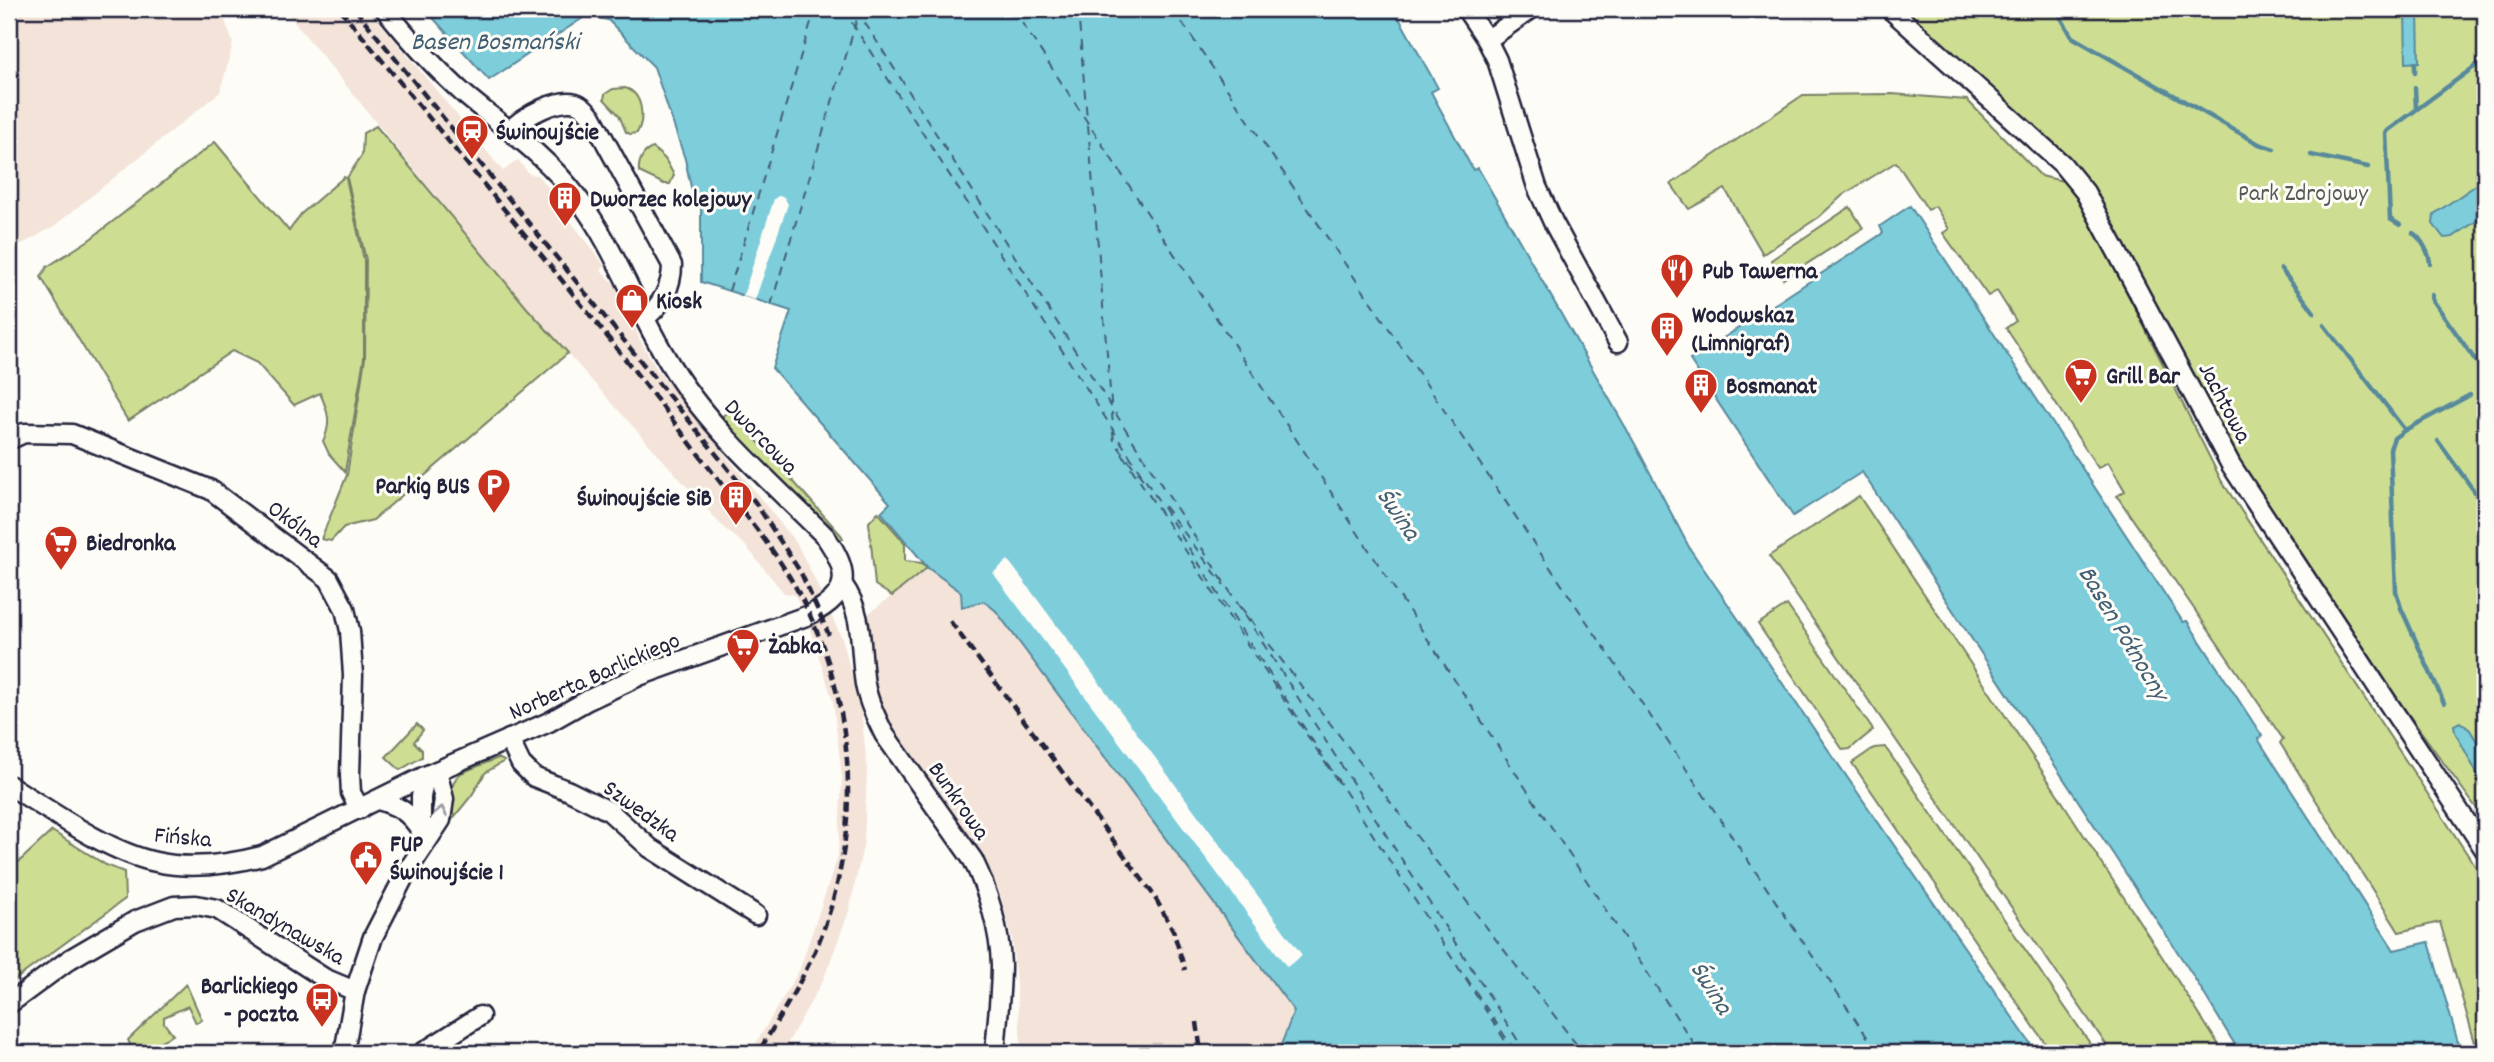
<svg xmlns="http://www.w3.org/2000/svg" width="2494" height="1062" viewBox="0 0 2494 1062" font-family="Dekko,sans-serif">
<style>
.built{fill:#f3e3d8}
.green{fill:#cdde93;stroke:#788067;stroke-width:2}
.water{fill:#7ecddb;stroke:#59899b;stroke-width:2}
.pier{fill:#fdfcf7}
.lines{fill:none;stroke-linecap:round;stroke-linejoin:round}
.stream{stroke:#59899b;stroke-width:4.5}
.ferry{stroke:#425e73;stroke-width:2;stroke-dasharray:9 7;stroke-linecap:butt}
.minor-casing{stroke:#22223b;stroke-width:23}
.minor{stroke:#fdfcf7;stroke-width:18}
.rail{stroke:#22223b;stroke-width:4.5;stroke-dasharray:10 5;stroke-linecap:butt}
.oneway{stroke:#9a9aa2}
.labels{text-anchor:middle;stroke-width:6;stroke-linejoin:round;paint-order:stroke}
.poi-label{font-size:24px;font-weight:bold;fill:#22223b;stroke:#fdfcf7;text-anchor:start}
.park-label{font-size:24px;fill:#555a55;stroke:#fdfcf7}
.street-label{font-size:24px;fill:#22223b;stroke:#fdfcf7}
.water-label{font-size:26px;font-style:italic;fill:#425e73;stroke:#fdfcf7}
</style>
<rect width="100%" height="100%" fill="#fdfcf7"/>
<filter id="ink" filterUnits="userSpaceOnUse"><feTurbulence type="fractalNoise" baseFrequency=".0143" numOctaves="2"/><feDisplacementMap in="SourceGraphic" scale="14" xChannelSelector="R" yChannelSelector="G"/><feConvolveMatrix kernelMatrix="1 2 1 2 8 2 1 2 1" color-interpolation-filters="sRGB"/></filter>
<g filter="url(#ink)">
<g class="built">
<path d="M9,9H221L233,43L220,92L53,227L9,251Z"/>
<path d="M284,9H369L503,171L518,160L529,174L537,175L561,202L558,205L605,266L601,270L619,289L639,338L656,368L797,544L812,574L843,641L862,718L867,768L864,842L849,911L824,978L782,1053H750L799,971L838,856L842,778L833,701L810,629L795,595L784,593L744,544L724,528L527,308Z"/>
<path d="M928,569L961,592L984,600L996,611L1294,1012L1278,1053H1022L1012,938L1000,893L991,872H987L884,719L873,688L868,614Z"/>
</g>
<g class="green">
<path d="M1904,9H2485V820L2401,704L2225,438L2106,210L2085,180Z"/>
<path d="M625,88C643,93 645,119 637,133L630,134L626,132L619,115L604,99L605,94L613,89Z"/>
<path d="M1892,94L1967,100L2041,176L2072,183L2221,480L2485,881V1053H2478L2440,922L2399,932L2280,743L2283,739L2117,496L2125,491L2108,462L2098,468L2006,328L2016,321L1997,291L1988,296L1943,233L1949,229L1935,206L1928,210L1896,162L1843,195L1819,217L1763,254L1725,189L1689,209L1671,184L1803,95Z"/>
<path d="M376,126L527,308L568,353L373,520L344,527L331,541L321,539L347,475L365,358L366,260L347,178L362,155L363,133Z"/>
<path d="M215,142L289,231L301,214L344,177L346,178L364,260V358L345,472L329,454L323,441C332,423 328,411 320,393L294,405L257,363L232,351L128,421L41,277L47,267L89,240Z"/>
<path d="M653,148L665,159L674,175L670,184H664L639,172C638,161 643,151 653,148Z"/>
<path d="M1850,207L1863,228L1783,279L1771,260Z"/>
<path d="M730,410L842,536L843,539H838L720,418Z"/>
<path d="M1859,496L2056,792L2224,1053H2112L1769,556Z"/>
<path d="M878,512L905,543V561L922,563L927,568L892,596L875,585L869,522Z"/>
<path d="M1787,605L1873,730L1850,749L1843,750L1758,624Z"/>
<path d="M417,724L423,730L414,742L422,750V757L400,770L386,757Z"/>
<path d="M1885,747L2089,1042L2088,1047L2078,1053H2052L1852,763L1874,748Z"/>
<path d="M498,758L504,761L485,773L472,795L442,832L450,812L451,789L456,778L461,773Z"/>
<path d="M52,831L106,865L124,872L125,899L9,984V871Z"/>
<path d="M186,984L202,1020L196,1023L188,1006L164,1017V1023L173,1035L155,1044L159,1053H134L128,1040Z"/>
</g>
<g class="water">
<path d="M425,9H1394L1438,88L1431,92L1473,170L1478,168L1635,444L1690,549L2037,1053H1278L1294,1011L996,611L984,601L962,607L961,592L928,568L881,512L890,503L772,368L791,311L701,282V203L694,201L685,159L654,67L608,20L586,16L489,80Z"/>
<path d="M2405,9H2418L2419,62L2406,63Z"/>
<path d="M2485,179V215L2453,237L2444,238L2433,224L2434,214Z"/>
<path d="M1910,206L2183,622L2187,621L2262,736L2258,739L2394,950L2429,942L2461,1053H2240L2192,974L1862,472L1793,516L1690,360L1883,233L1880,226Z"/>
<path d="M2460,722L2470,730L2485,755V785L2482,783L2455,732L2454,725Z"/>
</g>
<g class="pier">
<path d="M778,196L784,197L788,204L755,300L743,296L774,199Z"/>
<path d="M1008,560L1302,955L1287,967L993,573Z"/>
</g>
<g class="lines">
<g class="stream">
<path d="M2056,9L2072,37L2259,144L2274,149"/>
<path d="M2415,63V72"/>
<path d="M2415,88L2416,109"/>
<path d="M2311,155L2368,167"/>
<path d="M2400,225L2390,219L2386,132L2485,59"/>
<path d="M2413,233C2421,238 2430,254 2430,264"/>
<path d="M2281,269L2314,312"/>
<path d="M2432,295V299L2485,374"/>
<path d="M2324,325L2405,430L2470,395"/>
<path d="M2405,430L2394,438L2390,449L2396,591L2401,608L2444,703"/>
<path d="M2438,441L2485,506"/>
</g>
<g class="ferry">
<path d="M843,9L1513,1053"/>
<path d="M856,9L1526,1053"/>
<path d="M1013,9L1700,1053"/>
<path d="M1078,9L1087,119"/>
<path d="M1173,9L1878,1053"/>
<path d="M1088,125L1113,426"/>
<path d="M729,291L815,9"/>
<path d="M771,305L860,9"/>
<path d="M1113,432L1114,441L1145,482"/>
<path d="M1122,454L1338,782"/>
<path d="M1164,506L1224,585"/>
<path d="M1240,606L1583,1053"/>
<path d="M1466,977L1516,1053"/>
</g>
<defs>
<g id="minor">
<path d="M1466,9L1487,40L1497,60L1537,187L1553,222L1618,342"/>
<path d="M1890,9L2062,164L2085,192L2231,465L2485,850"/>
<path d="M1487,40L1531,9"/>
<path d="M510,131C521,117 563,94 580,105C585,108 589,113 592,117L672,265C672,285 662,307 644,318"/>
<path d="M13,438L24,433L72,434L211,490L329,579L345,609L350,631L353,675L350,775L351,793L360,809"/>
<path d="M843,585C863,613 860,644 864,677C866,698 875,715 884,734L973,860C988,891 1000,930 1001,965C1001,994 997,1024 995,1053"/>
<path d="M509,739L521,764L534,777L569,791L609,811L650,848L756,915"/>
<path d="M9,785C51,811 108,852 156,862C191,870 227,865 262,856L425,776L549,722L588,700L639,676L809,615C852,594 850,572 825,536C775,486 713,432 675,372C638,316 618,251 577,197C546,155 503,127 464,94C435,68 409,39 385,9"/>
<path d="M378,800C398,806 410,812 421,831"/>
<path d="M421,847V797L425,776"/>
<path d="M9,1004L70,959L135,921L174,906L196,905L217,909L324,978L355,991"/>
<path d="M344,1053L355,991L373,937L406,873L441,820L444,799L437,771"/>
<path d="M422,1053L480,1016"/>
</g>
</defs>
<use href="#minor" class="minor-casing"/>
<use href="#minor" class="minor"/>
<g class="rail">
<path d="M340,9C438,129 537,248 633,369C666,411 698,454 731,496C751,522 772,548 789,576C855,685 866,821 820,939C804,979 780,1016 758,1053"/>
<path d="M355,9L755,502L801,573L829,635"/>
<path d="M950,621L1153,894L1173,930L1185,970"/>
<path d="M1197,1022L1201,1053"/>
</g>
</g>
<defs><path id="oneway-chevron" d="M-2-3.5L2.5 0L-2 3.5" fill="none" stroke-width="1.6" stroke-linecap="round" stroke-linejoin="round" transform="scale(1.75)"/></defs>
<use class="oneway" href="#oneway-chevron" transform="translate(441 811) rotate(-78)"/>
</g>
<defs>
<symbol id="station-pin" viewBox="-11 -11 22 30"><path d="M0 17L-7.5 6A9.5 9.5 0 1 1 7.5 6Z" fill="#c8321e" stroke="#fdfcf7"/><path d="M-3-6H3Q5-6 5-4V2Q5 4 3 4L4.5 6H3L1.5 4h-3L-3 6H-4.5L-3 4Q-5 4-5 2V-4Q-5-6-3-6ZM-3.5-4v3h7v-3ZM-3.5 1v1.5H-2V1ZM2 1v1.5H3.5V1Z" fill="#fff"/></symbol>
<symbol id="building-pin" viewBox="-11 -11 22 30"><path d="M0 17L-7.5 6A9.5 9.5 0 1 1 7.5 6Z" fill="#c8321e" stroke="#fdfcf7"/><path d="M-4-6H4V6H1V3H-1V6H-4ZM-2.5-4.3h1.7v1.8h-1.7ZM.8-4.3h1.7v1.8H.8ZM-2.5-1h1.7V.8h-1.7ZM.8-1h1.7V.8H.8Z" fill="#fff"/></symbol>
<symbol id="restaurant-pin" viewBox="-11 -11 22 30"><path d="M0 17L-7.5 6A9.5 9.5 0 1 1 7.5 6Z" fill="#c8321e" stroke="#fdfcf7"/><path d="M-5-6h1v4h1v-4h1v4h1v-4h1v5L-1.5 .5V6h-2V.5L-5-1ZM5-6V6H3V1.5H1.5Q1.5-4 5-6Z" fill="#fff"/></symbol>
<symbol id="shop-pin" viewBox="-11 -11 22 30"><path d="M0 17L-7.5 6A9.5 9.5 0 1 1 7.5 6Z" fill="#c8321e" stroke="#fdfcf7"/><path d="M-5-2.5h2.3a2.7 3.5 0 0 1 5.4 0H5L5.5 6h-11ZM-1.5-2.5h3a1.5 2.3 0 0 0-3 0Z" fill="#fff"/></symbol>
<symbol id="supermarket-pin" viewBox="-11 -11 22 30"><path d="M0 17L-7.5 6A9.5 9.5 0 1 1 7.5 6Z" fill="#c8321e" stroke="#fdfcf7"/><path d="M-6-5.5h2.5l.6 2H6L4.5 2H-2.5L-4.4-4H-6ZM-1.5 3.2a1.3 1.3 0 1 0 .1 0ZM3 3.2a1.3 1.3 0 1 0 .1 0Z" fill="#fff"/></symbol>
<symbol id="parking-pin" viewBox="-11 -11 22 30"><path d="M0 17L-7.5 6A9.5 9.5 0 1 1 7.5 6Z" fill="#c8321e" stroke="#fdfcf7"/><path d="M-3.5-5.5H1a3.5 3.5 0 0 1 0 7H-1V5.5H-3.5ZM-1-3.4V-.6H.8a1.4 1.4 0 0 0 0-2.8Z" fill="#fff"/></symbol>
<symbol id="civic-pin" viewBox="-11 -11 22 30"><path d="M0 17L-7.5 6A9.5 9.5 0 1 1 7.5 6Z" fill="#c8321e" stroke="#fdfcf7"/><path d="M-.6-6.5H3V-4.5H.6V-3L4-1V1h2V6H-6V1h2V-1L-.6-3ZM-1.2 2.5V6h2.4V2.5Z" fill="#fff"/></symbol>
<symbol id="bus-pin" viewBox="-11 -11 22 30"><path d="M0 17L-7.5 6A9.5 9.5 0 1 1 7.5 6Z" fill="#c8321e" stroke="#fdfcf7"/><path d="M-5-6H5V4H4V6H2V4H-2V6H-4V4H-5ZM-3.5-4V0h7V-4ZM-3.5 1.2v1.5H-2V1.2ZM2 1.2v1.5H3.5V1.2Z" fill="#fff"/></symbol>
</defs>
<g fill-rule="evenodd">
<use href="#station-pin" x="453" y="112" width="38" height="52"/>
<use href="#building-pin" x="546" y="179" width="38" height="52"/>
<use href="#restaurant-pin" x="1658" y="251" width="38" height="52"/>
<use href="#shop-pin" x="613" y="281" width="38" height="52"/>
<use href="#building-pin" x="1648" y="309" width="38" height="52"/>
<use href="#supermarket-pin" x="2062" y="356" width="38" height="52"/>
<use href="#building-pin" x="1682" y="366" width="38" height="52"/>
<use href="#parking-pin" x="475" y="466" width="38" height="52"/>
<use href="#building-pin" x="717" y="478" width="38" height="52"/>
<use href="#supermarket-pin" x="42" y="523" width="38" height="52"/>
<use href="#supermarket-pin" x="724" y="626" width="38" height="52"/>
<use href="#civic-pin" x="347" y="838" width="38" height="52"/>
<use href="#bus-pin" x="303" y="980" width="38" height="52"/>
</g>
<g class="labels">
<g class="poi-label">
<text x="496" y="139">Świnoujście</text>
<text x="590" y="206">Dworzec kolejowy</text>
<text x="1702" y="278">Pub Tawerna</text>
<text x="656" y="308">Kiosk</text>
<text x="1692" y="322">Wodowskaz<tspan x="1692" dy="28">(Limnigraf)</tspan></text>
<text x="2106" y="383">Grill Bar</text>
<text x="1726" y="393">Bosmanat</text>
<text x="470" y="493" text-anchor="end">Parkig BUS</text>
<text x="712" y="505" text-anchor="end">Świnoujście SiB</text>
<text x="86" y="550">Biedronka</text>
<text x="768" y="653">Żabka</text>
<text x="390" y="851">FUP<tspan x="390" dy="28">Świnoujście 1</tspan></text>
<text x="298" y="993" text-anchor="end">Barlickiego<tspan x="298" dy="28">- poczta</tspan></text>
</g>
<g class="park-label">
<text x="2303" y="200">Park Zdrojowy</text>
</g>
<g class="street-label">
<text transform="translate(2226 402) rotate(62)" y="8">Jachtowa</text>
<text transform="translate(762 436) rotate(46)" y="8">Dworcowa</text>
<text transform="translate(296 523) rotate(37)" y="8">Okólna</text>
<text transform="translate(594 675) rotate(-24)" y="8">Norberta Barlickiego</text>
<text transform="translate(960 800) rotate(55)" y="8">Bunkrowa</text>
<text transform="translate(642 810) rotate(36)" y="8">Szwedzka</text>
<text transform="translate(183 836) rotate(5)" y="8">Fińska</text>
<text transform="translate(286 925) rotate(30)" y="8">Skandynawska</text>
</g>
<g class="water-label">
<text x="495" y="49">Basen Bosmański</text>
<text transform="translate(1400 513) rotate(56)" y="9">Świna</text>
<text transform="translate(2125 632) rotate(59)" y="9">Basen Północny</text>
<text transform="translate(1713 987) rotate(58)" y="9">Świna</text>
</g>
</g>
<rect width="2494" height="1062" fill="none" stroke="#fdfcf7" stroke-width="35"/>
<rect x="18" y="18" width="2459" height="1027" fill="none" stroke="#22223b" stroke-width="2.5" filter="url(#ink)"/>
</svg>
